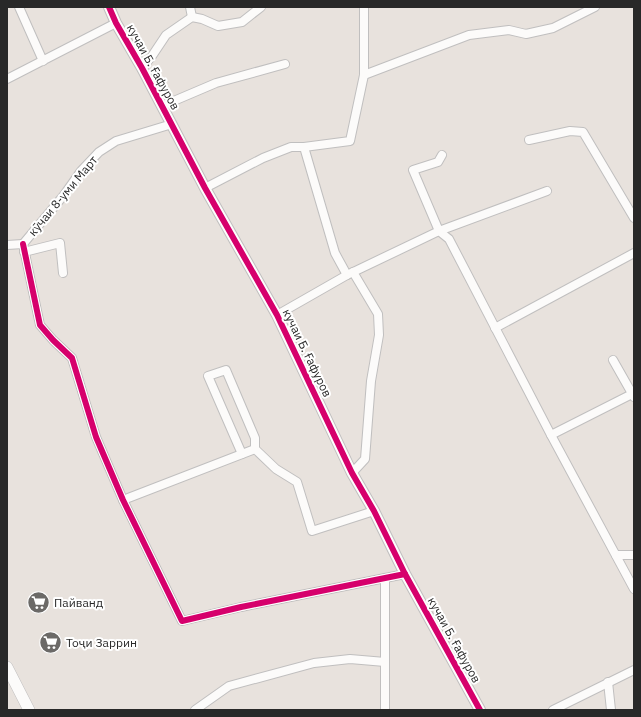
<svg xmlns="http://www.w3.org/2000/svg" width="641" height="717" viewBox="0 0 641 717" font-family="'IBM Plex Sans',sans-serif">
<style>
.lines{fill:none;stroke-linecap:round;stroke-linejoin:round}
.minor-casing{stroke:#c0bfbf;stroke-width:10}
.tertiary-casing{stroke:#c0bfbf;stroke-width:12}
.secondary-casing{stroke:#c0bfbf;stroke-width:12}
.minor{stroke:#fcfbfa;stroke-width:8}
.tertiary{stroke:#fcfbfa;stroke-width:10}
.secondary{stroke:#fcfbfa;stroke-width:11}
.cycleway-casing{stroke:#fff;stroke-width:8}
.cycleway{stroke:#d6006c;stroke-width:6}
.labels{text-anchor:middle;stroke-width:4;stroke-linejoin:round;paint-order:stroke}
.street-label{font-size:12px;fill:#282828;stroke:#fff}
.poi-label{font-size:12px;fill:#282828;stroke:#fff;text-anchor:start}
</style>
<rect width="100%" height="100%" fill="#e8e2dd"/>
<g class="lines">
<defs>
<g id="minor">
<path d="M19,7L43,61"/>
<path d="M190,7L192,17"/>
<path d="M142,68L152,56L166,35L192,17L202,19L218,26L242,22L261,7"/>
<path d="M364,75L469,35L509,30L526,34L553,28L595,7"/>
<path d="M7,79L116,23"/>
<path d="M162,106L216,83L285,64"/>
<path d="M529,140L570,131L583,132L634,218"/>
<path d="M304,147L335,253L347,275"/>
<path d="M442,155L438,162L413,170L439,231L547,191"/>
<path d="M205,188L263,158L291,147H304L350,141L364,75V7"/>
<path d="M23,244L40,325L53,340L72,358L96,437L123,500L182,621L241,607L405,574"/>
<path d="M23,244L64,195L81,171L99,152L116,141L172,124"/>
<path d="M7,245L23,244"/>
<path d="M24,252L60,243L63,273"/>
<path d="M277,315L347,275L439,231L449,239L551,435L634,589"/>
<path d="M495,328L634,253"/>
<path d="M613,360L634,397"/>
<path d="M551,435L634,393"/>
<path d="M242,454L208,376L226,370L255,438V449"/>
<path d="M352,473L365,459L371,381L379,335L378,314L353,272"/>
<path d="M123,500L255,449L276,469L297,482L312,531L374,511"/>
<path d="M616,555H634"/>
<path d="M385,578V710"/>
<path d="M608,682L611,710"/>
<path d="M195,710L229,686L314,663L350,659L385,662"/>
<path d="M553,710L634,670"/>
</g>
<path id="tertiary" d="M109,7L116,23L142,68L205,188L277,315L352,473L374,511L405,574L480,710"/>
<path id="secondary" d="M7,667L29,710"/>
</defs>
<use href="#minor" class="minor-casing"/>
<use href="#tertiary" class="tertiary-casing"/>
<use href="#secondary" class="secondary-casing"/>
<use href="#minor" class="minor"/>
<use href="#tertiary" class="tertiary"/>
<use href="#secondary" class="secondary"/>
<defs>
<g id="cycleway">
<path d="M109,7L116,23L142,68L205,188L277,315L352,473L374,511L405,574L480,710"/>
<path d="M23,244L40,325L53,340L72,358L96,437L123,500L182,621L241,607L405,574"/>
</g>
</defs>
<use href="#cycleway" class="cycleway-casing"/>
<use href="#cycleway" class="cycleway"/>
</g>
<defs>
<symbol id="supermarket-disc" viewBox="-11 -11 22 22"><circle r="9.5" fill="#6b6967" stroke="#fff"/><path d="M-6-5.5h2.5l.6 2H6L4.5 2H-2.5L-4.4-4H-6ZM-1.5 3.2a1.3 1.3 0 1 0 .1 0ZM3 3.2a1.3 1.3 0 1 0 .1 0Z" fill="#fff"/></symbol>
</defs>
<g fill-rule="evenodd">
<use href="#supermarket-disc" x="26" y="590" width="25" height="25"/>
<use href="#supermarket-disc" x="38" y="630" width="25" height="25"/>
</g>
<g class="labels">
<g class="street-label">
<text transform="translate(153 67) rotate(61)" y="4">кучаи Б. Ғафуров</text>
<text transform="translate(63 196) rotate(-50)" y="4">кӯчаи 8-уми Март</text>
<text transform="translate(307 353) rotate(64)" y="4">кучаи Б. Ғафуров</text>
<text transform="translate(454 640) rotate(61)" y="4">кучаи Б. Ғафуров</text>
</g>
<g class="poi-label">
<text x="54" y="607">Пайванд</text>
<text x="66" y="647">Тоҷи Заррин</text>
</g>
</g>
<rect width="641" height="717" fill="none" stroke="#282828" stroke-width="16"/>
</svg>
